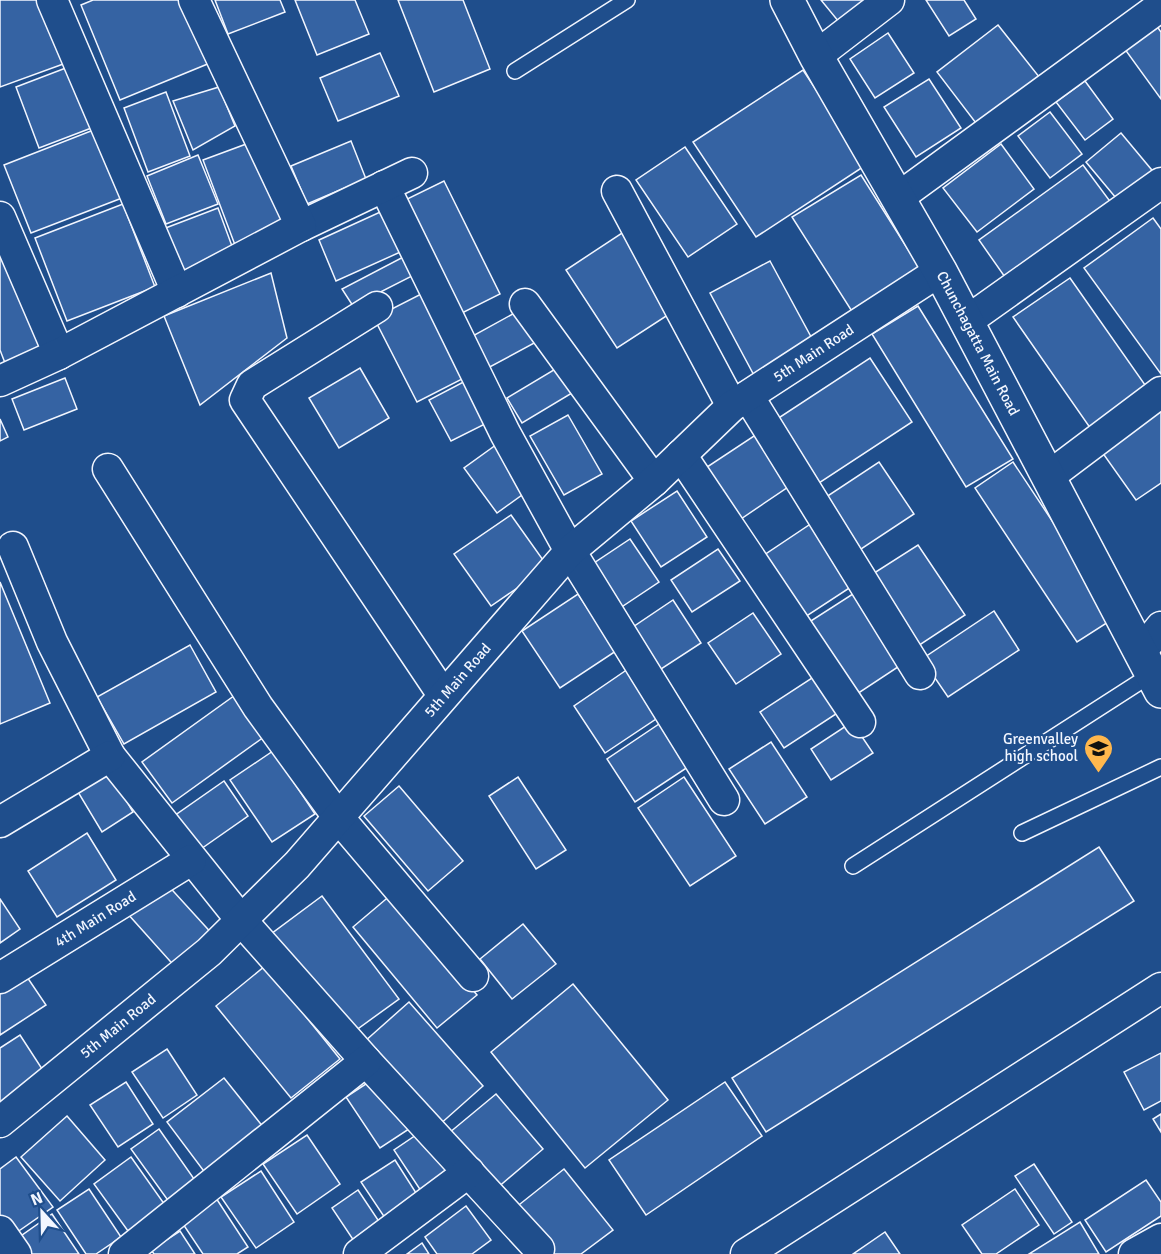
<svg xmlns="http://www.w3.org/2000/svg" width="1161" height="1254" viewBox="0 0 1161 1254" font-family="Signika,sans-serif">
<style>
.building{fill:#3563a3;stroke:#f2f6ff;stroke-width:1.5}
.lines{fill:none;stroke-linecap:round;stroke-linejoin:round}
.service-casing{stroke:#f2f6ff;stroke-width:18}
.minor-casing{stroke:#f2f6ff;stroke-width:33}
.tertiary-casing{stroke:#f2f6ff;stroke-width:36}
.service{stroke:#1f4e8c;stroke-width:15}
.minor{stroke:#1f4e8c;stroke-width:30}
.tertiary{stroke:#1f4e8c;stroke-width:33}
.labels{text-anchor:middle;stroke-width:4.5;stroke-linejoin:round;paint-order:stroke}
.street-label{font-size:15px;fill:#f2f6ff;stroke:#1f4e8c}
.poi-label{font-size:15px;fill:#f2f6ff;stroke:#1f4e8c;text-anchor:end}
</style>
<rect width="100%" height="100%" fill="#1f4e8c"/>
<g class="building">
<path d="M0,0H43L66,63L0,87Z"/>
<path d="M93,0H185L210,63L120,100L81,5Z"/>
<path d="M215,0H280L285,12L228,34Z"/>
<path d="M295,0H355L369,34L317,55Z"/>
<path d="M398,0H463L490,69L434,92Z"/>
<path d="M821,0H864L839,22Z"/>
<path d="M926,0H964L976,19L949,36Z"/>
<path d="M998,25L1044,83L982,131L937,72Z"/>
<path d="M1156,25L1161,32V99L1124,48Z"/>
<path d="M888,33L914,73L875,98L850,59Z"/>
<path d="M380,53L399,96L338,121L320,78Z"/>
<path d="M71,66L94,127L39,148L16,87Z"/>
<path d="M803,70L866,165L756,237L693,142Z"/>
<path d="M929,79L961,128L916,157L884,107Z"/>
<path d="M1085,81L1113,119L1085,140L1056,102Z"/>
<path d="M219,87L235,126L193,150L173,101Z"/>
<path d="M166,92L190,156L148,172L124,108Z"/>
<path d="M1050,112L1082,154L1050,178L1018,136Z"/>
<path d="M96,129L122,198L31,233L4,165Z"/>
<path d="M1121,133L1156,175L1121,204L1086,162Z"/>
<path d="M257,140L290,224L235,245L203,160Z"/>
<path d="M351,141L366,179L307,204L291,166Z"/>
<path d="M1001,144L1034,189L977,232L943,188Z"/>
<path d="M685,147L737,224L688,257L636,180Z"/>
<path d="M198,155L218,204L166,224L147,176Z"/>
<path d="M1083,165L1112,204L1007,280L979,240Z"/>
<path d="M861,175L921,270L853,313L792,217Z"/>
<path d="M444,181L500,294L458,315L401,202Z"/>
<path d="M123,204L155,287L67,321L35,238Z"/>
<path d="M218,208L236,257L181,278L163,229Z"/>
<path d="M389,208L407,249L336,281L319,240Z"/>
<path d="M1153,218L1161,229V374L1084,268Z"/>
<path d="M622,233L674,311L617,348L566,270Z"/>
<path d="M0,248L48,346L5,363L0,350Z"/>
<path d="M409,254L416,274L353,306L342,289Z"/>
<path d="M770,261L816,346L756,379L710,293Z"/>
<path d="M271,273L287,338L200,405L164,316Z"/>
<path d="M1070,278L1150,392L1093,432L1013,317Z"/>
<path d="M427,291L470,375L417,402L374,318Z"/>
<path d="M918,306L1013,459L966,487L872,334Z"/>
<path d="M520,310L538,341L486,369L469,338Z"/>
<path d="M870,358L912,422L816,485L774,421Z"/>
<path d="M360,368L389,418L339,448L309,398Z"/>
<path d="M557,368L572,393L522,423L507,398Z"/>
<path d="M65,378L77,409L24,430L12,399Z"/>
<path d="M471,378L493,420L451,441L429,400Z"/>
<path d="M1161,400V483L1136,500L1097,445Z"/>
<path d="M568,415L602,474L564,495L530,436Z"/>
<path d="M0,419L8,437L0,441Z"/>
<path d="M763,430L797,481L735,523L701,471Z"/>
<path d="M500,442L533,487L497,513L464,468Z"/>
<path d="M879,462L914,514L852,555L817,503Z"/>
<path d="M1013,462L1116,617L1077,642L975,488Z"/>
<path d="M677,491L707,537L661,567L631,521Z"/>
<path d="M511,515L548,567L491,606L454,554Z"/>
<path d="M815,521L857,583L802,619L761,557Z"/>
<path d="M630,539L659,582L614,612L585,569Z"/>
<path d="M918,545L965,615L918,646L871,575Z"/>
<path d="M718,549L740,581L692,612L671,580Z"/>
<path d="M0,582L50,703L0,724Z"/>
<path d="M859,590L907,661L851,698L803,626Z"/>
<path d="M578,594L616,651L560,688L522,631Z"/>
<path d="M673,600L701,643L658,671L630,629Z"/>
<path d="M994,611L1019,650L948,697L922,659Z"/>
<path d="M753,613L781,654L736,684L708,643Z"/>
<path d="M190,645L216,692L124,744L97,697Z"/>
<path d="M628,669L659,717L605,753L574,706Z"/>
<path d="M815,676L839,712L784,748L760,712Z"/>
<path d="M238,693L268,734L172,803L142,762Z"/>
<path d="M662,722L691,765L635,802L607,759Z"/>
<path d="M852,722L873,753L831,780L811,749Z"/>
<path d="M771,742L807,797L765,824L729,769Z"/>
<path d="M273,751L315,814L272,842L230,780Z"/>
<path d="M107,767L133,812L102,832L75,787Z"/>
<path d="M518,777L566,850L536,869L489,796Z"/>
<path d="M684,777L736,856L690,886L638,808Z"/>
<path d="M224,781L248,816L198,851L174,816Z"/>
<path d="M399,786L463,861L428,891L364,816Z"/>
<path d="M87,833L116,880L57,917L28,871Z"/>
<path d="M1099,847L1134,901L766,1132L732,1078Z"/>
<path d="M164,881L215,937L178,970L127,913Z"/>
<path d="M392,894L477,995L437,1028L353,927Z"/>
<path d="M322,896L399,999L348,1036L271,934Z"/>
<path d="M0,899L20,929L0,943Z"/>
<path d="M523,924L556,964L512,999L480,959Z"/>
<path d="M265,966L340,1059L291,1098L216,1006Z"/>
<path d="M25,974L46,1005L0,1035V991Z"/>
<path d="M573,984L668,1100L585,1168L491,1052Z"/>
<path d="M409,1002L483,1086L438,1126L364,1042Z"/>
<path d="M20,1035L46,1075L0,1105V1048Z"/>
<path d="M167,1049L197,1095L163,1118L132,1072Z"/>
<path d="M1161,1053V1101L1144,1110L1124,1072Z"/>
<path d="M378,1076L412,1127L380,1148L346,1097Z"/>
<path d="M224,1078L268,1133L209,1178L167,1122Z"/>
<path d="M126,1082L153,1124L118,1147L90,1105Z"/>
<path d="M725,1082L762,1136L646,1215L609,1160Z"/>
<path d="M496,1094L543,1149L496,1189L449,1133Z"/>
<path d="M1161,1114V1132L1153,1119Z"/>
<path d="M67,1116L105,1160L60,1201L21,1157Z"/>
<path d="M159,1129L199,1186L172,1206L131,1149Z"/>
<path d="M425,1129L454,1173L423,1194L394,1150Z"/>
<path d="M307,1135L340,1184L297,1214L263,1164Z"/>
<path d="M16,1157L53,1207L13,1235L0,1217V1169Z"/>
<path d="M131,1157L165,1205L128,1231L94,1184Z"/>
<path d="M395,1160L418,1196L385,1218L361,1182Z"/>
<path d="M1034,1164L1072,1222L1054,1234L1015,1176Z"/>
<path d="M564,1169L613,1230L581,1254H551L515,1208Z"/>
<path d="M261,1171L294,1222L256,1248L221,1197Z"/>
<path d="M1146,1180L1161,1202V1216L1106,1252L1085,1220Z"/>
<path d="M89,1189L121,1237L96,1254H86L57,1210Z"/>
<path d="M1015,1189L1039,1225L996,1254H982L962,1225Z"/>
<path d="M358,1190L384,1229L358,1247L332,1208Z"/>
<path d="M216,1198L248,1247L237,1254H203L181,1221Z"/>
<path d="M466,1206L491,1240L472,1254H437L425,1237Z"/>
<path d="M52,1214L79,1254H30L18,1238Z"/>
<path d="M1080,1222L1099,1254H1029Z"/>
<path d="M180,1231L195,1254H154L151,1250Z"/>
<path d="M885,1232L900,1254H853Z"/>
<path d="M422,1243L429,1254H407Z"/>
</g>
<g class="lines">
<defs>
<g id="service">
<path d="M515,71L627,0"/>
<path d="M1022,833L1161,767"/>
<path d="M853,866L1152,674"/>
</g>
<g id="minor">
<path d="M52,0L177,292"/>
<path d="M816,56L889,0"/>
<path d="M384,186L505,433L570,551L724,800"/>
<path d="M617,191L732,406"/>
<path d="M899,197L1161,6"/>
<path d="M0,217L59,354"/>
<path d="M301,226L412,173"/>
<path d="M525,304L654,481"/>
<path d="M377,307L252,385L245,400L443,695"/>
<path d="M967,321L1161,183"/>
<path d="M0,381L59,354L301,226L194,0"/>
<path d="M748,396L920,674"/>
<path d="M681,455L860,722"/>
<path d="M108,469L258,707L338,817L473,976"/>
<path d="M1048,477L1161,392"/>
<path d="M13,547L52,642L110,756L241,920L366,1061L539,1249"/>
<path d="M1140,653L1161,627"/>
<path d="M0,822L110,756"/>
<path id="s1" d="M0,978L191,860"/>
<path id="s2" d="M0,1122L209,952L297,865L570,551L654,481L732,406L940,271"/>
<path d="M0,1231L16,1254"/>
<path d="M124,1254L366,1061"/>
<path d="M359,1254L469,1172"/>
<path d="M746,1254L1161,988"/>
<path d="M1134,1254L1161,1239"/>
</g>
<g id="tertiary">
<path id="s3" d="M787,0L816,56L940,271L1161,691"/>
</g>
</defs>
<use href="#service" class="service-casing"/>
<use href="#minor" class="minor-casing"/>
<use href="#tertiary" class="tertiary-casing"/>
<use href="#service" class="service"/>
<use href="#minor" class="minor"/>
<use href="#tertiary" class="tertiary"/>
</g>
<defs>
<symbol id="school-pin" viewBox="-11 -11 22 30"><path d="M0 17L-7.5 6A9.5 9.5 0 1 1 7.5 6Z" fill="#ffb74d" stroke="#1f4e8c"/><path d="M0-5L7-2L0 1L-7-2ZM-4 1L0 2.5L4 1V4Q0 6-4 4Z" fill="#111"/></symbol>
</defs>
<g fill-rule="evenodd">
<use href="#school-pin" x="1082" y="732" width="33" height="45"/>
</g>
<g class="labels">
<g class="street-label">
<text dy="5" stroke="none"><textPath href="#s3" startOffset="393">Chunchagatta Main Road</textPath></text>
<text dy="5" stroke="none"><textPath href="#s2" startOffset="1124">5th Main Road</textPath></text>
<text dy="5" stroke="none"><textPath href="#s2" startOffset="638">5th Main Road</textPath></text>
<text dy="5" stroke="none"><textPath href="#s1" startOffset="112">4th Main Road</textPath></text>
<text dy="5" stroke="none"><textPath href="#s2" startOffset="152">5th Main Road</textPath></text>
</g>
<g class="poi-label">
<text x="1078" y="744">Greenvalley<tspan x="1078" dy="17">high school</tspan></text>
</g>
</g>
<g transform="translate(42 1212) rotate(338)" stroke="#1f4e8c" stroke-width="4.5" paint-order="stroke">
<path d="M0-4.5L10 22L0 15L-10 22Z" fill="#f2f6ff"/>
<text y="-9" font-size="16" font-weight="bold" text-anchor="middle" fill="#f2f6ff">N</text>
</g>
</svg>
